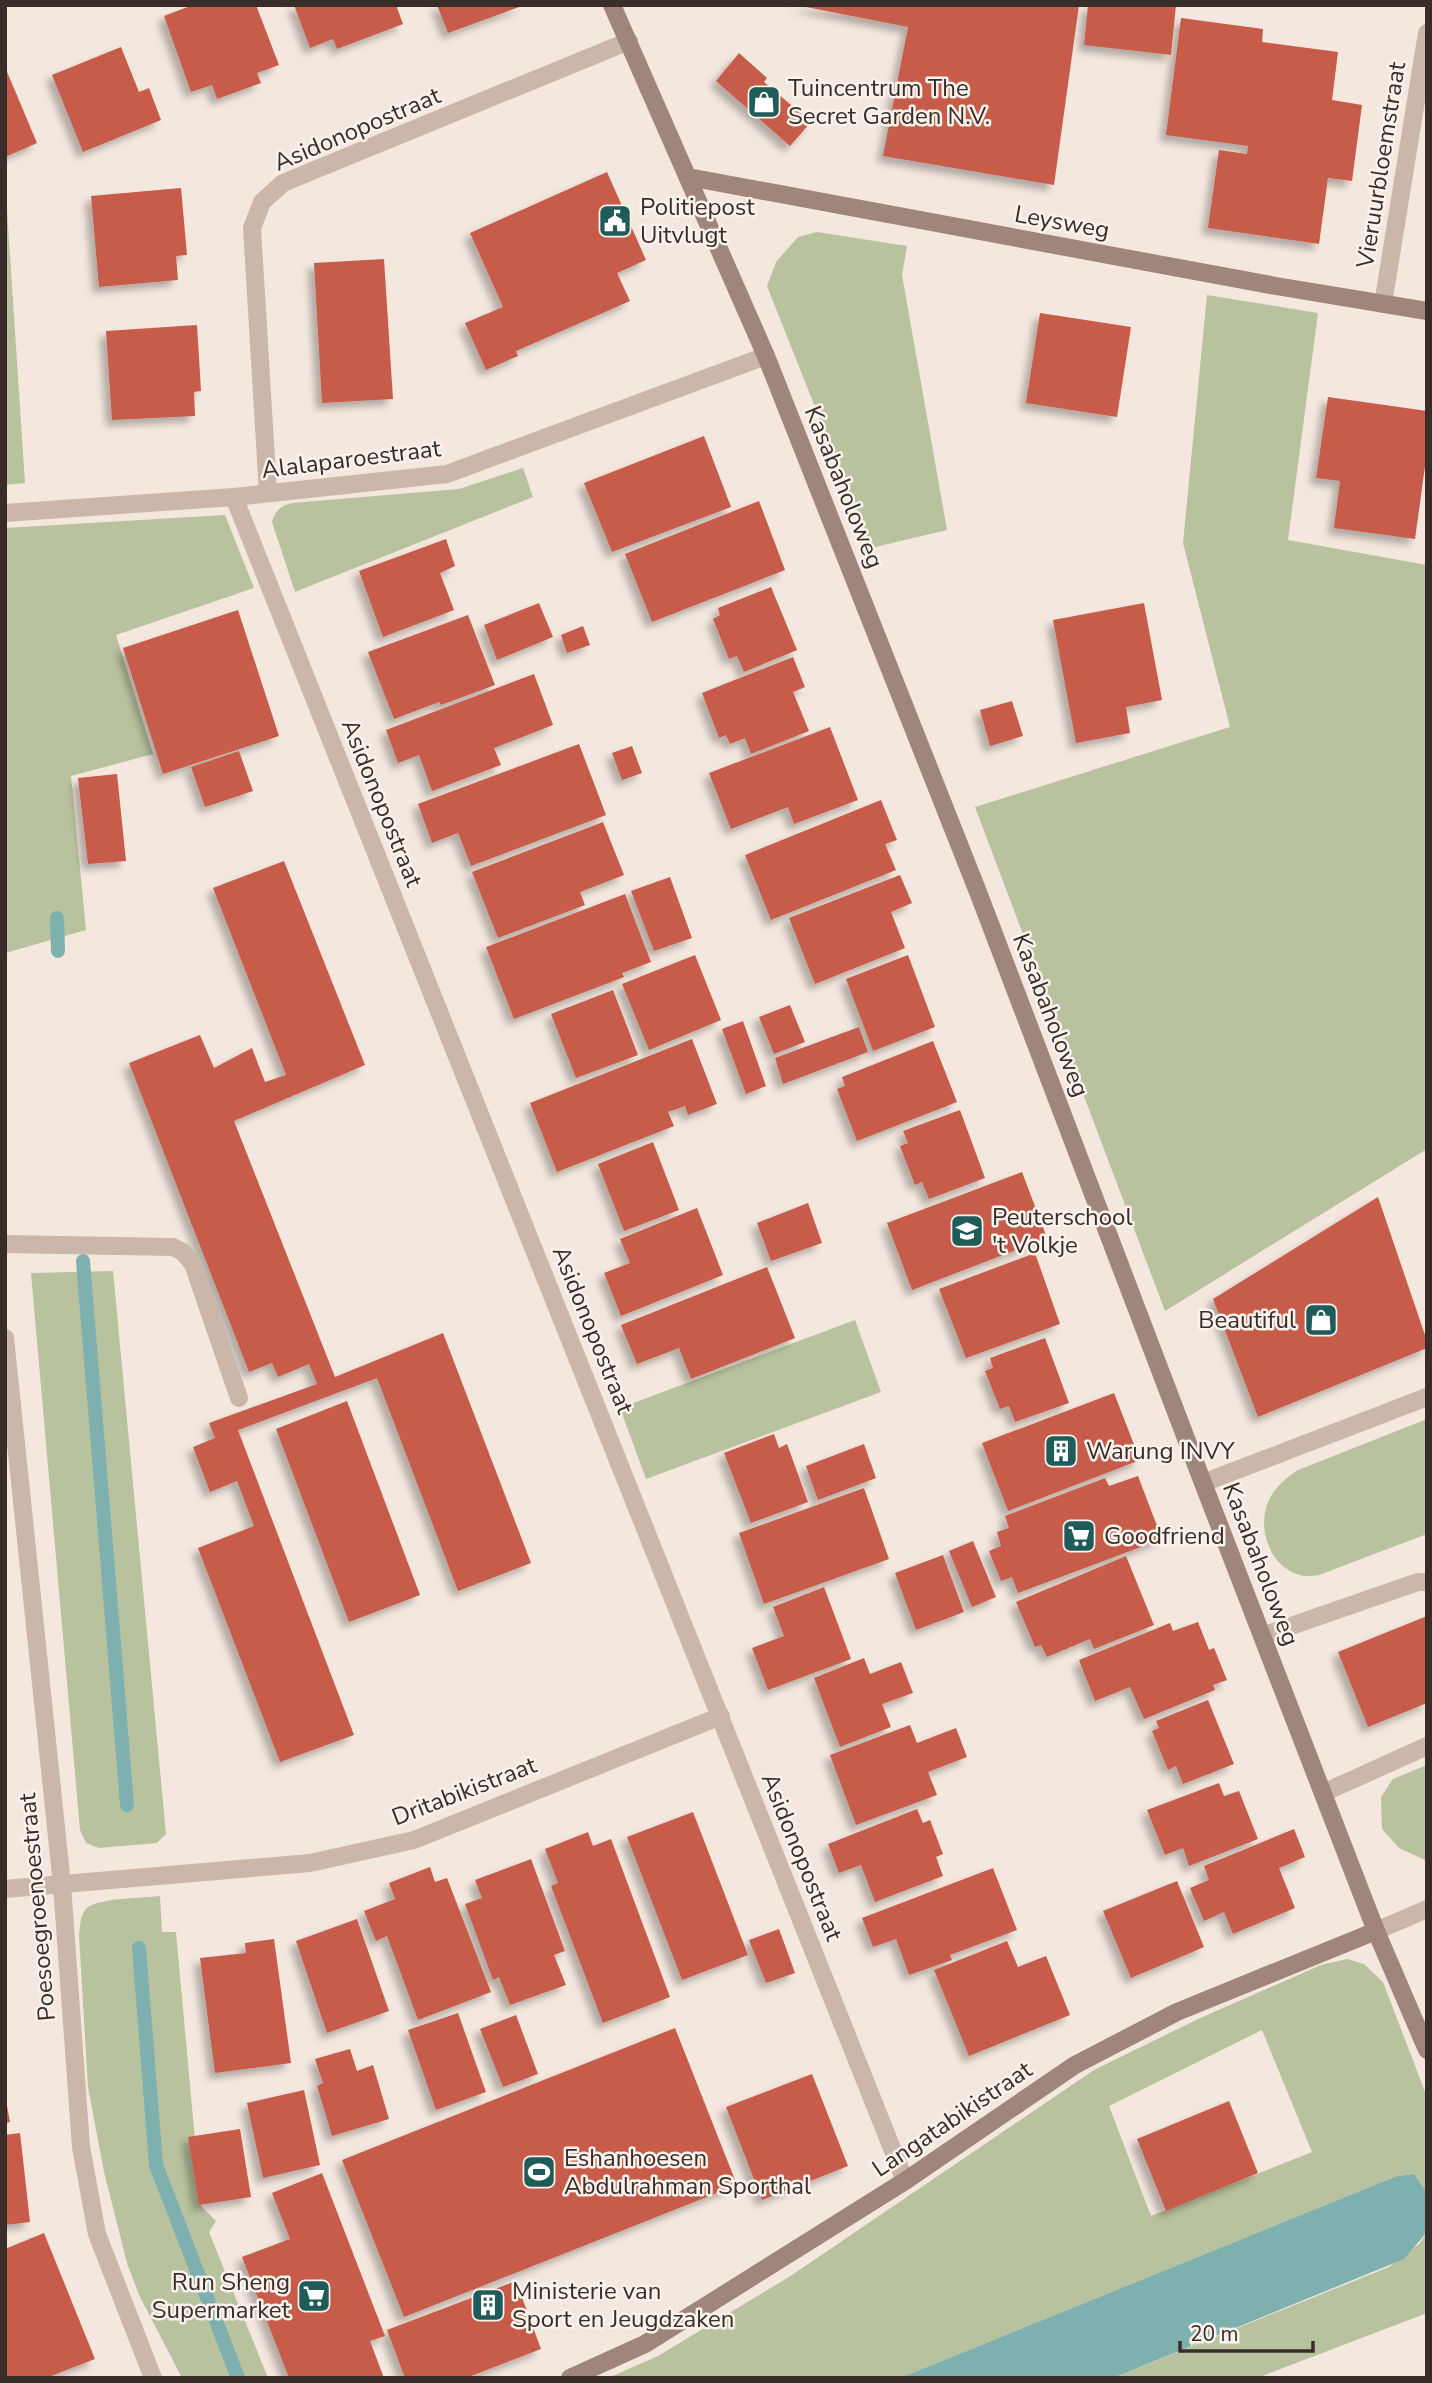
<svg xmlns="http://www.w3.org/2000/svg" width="1432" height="2383" viewBox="0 0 1432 2383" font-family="'Nunito Sans',sans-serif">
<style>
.green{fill:#b9c29e;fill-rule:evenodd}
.water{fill:#7db0ae}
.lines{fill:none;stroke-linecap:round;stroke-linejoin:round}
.stream{stroke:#7db0ae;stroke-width:14}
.building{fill:#c65c49;filter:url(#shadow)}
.lane{stroke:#cbb6aa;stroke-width:18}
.street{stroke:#cbb6aa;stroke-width:18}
.secondary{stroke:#9f857b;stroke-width:18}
.labels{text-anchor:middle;stroke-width:5;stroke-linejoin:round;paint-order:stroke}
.poi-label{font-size:24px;fill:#392d29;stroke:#faf2eb;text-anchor:start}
.street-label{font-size:24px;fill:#392d29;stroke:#faf2eb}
</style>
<defs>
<filter id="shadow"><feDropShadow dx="-6" dy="6" stdDeviation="3.5" flood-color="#0004"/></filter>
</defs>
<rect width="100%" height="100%" fill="#f3e7de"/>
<g class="green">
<path d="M5,180L25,483L5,485Z"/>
<path d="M817,232L907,246L902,275L947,530L871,548L767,286L776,262L798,237Z"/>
<path d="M1207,295L1318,313L1288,540L1427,565V1149L1165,1311L975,807L1230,727L1183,543Z"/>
<path d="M523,468L533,497L295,592L272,522C276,510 280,506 292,503L459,489Z"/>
<path d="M225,515L254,588L116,635L153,754L71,776L86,930L5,953V528Z"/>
<path d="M113,1271L166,1834L157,1843L99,1848L86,1843L80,1830L31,1273Z"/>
<path d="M855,1320L881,1392L646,1479L620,1408Z"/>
<path d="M1427,1419V1534L1319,1575C1283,1583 1259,1545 1265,1512C1269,1492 1283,1480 1298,1470Z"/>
<path d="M1427,1765V1861L1399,1848L1382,1829L1381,1797L1393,1779Z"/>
<path d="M160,1896L162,1932H176L201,2206L216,2221L209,2232L268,2378H182L139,2295L127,2263L104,2172L88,2087L79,1935C80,1927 80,1914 87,1908C97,1898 145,1898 160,1896Z"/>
<path d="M1347,1959L1364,1964L1383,1982L1427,2097V2192L1414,2174L1397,2176L900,2378H608L658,2356L789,2277L1094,2070L1198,2019L1321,1965ZM1262,2030L1312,2152L1151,2216L1109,2106Z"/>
<path d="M1427,2232V2313L1257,2378H1113L1389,2267L1420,2243Z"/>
</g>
<path class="water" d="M1414,2174L1427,2192V2232L1404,2259L1113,2378H900L1397,2176Z"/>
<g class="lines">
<g class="stream">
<path d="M57,918L58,951"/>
<path d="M83,1261L127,1805"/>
<path d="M139,1948L156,2165L238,2378"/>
</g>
</g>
<g class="building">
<path d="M193,5H256L279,65L257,73L261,83L217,99L212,85L191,92L164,16Z"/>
<path d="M294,5H396L403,24L337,49L333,39L310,48Z"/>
<path d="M437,5H522V6L448,33Z"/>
<path d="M796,5H1079L1054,185L883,156L908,27Z"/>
<path d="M1088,5H1176L1171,55L1084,45Z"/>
<path d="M1181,18L1263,29L1262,42L1338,52L1332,100L1362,105L1352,181L1328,178L1319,244L1208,228L1219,150L1247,154L1248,146L1166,135Z"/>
<path d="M121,47L139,92L149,88L161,120L83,152L52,75Z"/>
<path d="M739,53L767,78L764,82L811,122L790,146L716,81Z"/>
<path d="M5,67L37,143L5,157Z"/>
<path d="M607,172L646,260L617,273L630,301L516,351L518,356L486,370L465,323L503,307L470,233Z"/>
<path d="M181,188L187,255L176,256L178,280L99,287L91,196Z"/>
<path d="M384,259L393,399L322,403L314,263Z"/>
<path d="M1040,313L1131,327L1117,417L1026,403Z"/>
<path d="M197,325L201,391L194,392L195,416L112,420L106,331Z"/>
<path d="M1328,397L1427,411V452L1415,539L1334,528L1340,481L1316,478Z"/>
<path d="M704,436L731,507L612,552L584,483Z"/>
<path d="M759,501L785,570L652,622L625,554Z"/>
<path d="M446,539L455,566L440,573L454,610L383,637L359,571Z"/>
<path d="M771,587L797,650L744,672L737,656L729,659L713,619L720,615L718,608Z"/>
<path d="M539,603L553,637L497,660L484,625Z"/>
<path d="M1144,603L1162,700L1126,707L1130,733L1076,743L1053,620Z"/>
<path d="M238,610L279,736L163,774L123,648Z"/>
<path d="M468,615L495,685L441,705L439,702L394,719L368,652Z"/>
<path d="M583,626L590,645L567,653L561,635Z"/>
<path d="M793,657L805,687L793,692L809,731L751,754L745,738L730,744L726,735L719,738L702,693Z"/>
<path d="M534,674L553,725L494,748L501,765L432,791L419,755L398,763L386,730Z"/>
<path d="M1012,701L1023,736L990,746L980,710Z"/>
<path d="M830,727L858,800L794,824L788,807L731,829L709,773Z"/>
<path d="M579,744L606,815L471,866L458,833L432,843L418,804Z"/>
<path d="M632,746L642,773L622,780L612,753Z"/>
<path d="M239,751L253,791L205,807L191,767Z"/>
<path d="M117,774L126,861L88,864L78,778Z"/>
<path d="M881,800L897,840L885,844L896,870L771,920L745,855Z"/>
<path d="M603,822L624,875L580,892L585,905L498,938L472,872Z"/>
<path d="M284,861L365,1065L234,1121L335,1377L443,1333L531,1563L458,1591L377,1378L238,1430L354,1735L280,1762L198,1548L254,1526L237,1481L210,1492L193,1447L215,1438L209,1423L317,1384L309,1364L278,1377L272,1363L249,1372L129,1063L200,1035L214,1068L252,1048L265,1082L286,1075L213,888Z"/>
<path d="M900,875L912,903L891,912L905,948L815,984L789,918Z"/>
<path d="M670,877L692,938L654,951L631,891Z"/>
<path d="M625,894L651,962L622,973L624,977L514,1019L486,947Z"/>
<path d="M695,955L721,1020L649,1050L622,984Z"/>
<path d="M908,955L935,1027L873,1051L846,979Z"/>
<path d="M613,990L638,1055L576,1078L551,1014Z"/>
<path d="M790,1005L805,1042L774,1054L759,1017Z"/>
<path d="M743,1021L766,1086L746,1094L722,1029Z"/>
<path d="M859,1027L868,1052L783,1084L775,1058Z"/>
<path d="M692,1039L717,1104L688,1115L685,1106L668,1112L674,1126L557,1172L530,1103Z"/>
<path d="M933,1041L957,1102L857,1141L837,1089L845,1086L842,1077Z"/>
<path d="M960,1110L985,1178L929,1199L922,1182L915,1185L900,1146L908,1143L903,1131Z"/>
<path d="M653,1142L679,1210L624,1231L598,1164Z"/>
<path d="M1022,1172L1047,1238L912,1290L887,1223Z"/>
<path d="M1378,1197L1427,1341V1348L1258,1417L1213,1299Z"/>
<path d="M808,1203L822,1243L771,1261L757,1223Z"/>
<path d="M697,1208L723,1275L621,1316L604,1273L630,1263L620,1239Z"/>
<path d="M1035,1253L1060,1324L966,1358L939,1289Z"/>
<path d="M767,1267L795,1338L691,1379L679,1348L637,1364L621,1325Z"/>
<path d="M1045,1338L1069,1403L1015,1422L1009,1406L1000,1409L985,1371L993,1368L990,1358Z"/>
<path d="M1114,1393L1140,1460L1008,1511L982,1443Z"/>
<path d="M347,1401L420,1595L349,1622L276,1429Z"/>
<path d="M774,1434L779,1448L787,1444L808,1502L751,1523L724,1453Z"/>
<path d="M864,1444L876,1478L818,1500L806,1466Z"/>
<path d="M1138,1476L1162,1539L1018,1593L1012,1577L1001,1581L989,1551L1001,1546L997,1532L1009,1528L1005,1516L1105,1478L1109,1486Z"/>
<path d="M864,1488L889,1559L764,1604L739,1533Z"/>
<path d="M973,1541L996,1597L972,1607L949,1551Z"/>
<path d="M943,1555L964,1612L916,1630L895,1573Z"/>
<path d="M1126,1556L1154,1625L1094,1649L1090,1639L1047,1657L1041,1645L1035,1647L1016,1602Z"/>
<path d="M824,1587L851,1659L768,1690L752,1648L784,1636L773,1607Z"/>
<path d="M1427,1616V1703L1368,1727L1338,1652Z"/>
<path d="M1198,1622L1209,1650L1214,1648L1227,1680L1213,1685L1215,1690L1144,1719L1130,1687L1095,1701L1079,1660L1170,1623L1173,1631Z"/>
<path d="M864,1658L870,1674L901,1662L913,1693L882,1704L891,1727L840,1747L814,1678Z"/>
<path d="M1208,1700L1234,1764L1183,1784L1176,1766L1168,1770L1152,1731L1159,1728L1156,1721Z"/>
<path d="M910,1725L917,1743L956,1728L967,1757L928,1772L937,1795L856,1825L830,1755Z"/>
<path d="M1219,1783L1224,1796L1239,1791L1258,1839L1189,1866L1183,1848L1165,1855L1147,1810Z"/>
<path d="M917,1809L923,1823L930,1820L943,1854L936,1857L943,1876L875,1902L861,1865L839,1873L828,1844Z"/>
<path d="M693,1812L748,1955L682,1980L627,1837Z"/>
<path d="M1294,1829L1305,1857L1279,1868L1295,1908L1233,1934L1224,1912L1204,1921L1190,1888L1209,1880L1204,1866Z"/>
<path d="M588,1832L593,1846L611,1839L670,1997L603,2023L551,1886L558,1883L545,1849Z"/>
<path d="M531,1859L565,1951L554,1955L566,1985L510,2005L499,1977L493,1980L465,1904L482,1898L475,1880Z"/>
<path d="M430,1867L435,1882L447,1878L491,1992L418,2020L387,1936L376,1941L364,1911L395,1899L389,1883Z"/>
<path d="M993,1868L1017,1930L950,1955L952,1960L909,1975L896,1939L873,1947L862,1918Z"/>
<path d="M1177,1881L1204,1947L1131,1978L1103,1911Z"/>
<path d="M357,1919L389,2011L327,2033L296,1941Z"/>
<path d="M779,1929L795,1973L766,1983L749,1940Z"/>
<path d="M274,1939L291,2063L215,2073L200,1958L246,1953L245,1943Z"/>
<path d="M1007,1941L1018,1967L1046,1956L1070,2015L969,2056L934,1970Z"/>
<path d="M458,2013L486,2092L436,2110L408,2030Z"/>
<path d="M516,2015L538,2074L503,2087L480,2029Z"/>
<path d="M675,2028L737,2185L404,2317L342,2160Z"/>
<path d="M350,2049L357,2071L373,2065L389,2119L332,2136L317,2086L323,2083L315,2059Z"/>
<path d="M812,2074L848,2166L762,2200L726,2107Z"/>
<path d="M304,2090L320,2165L263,2178L247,2103Z"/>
<path d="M5,2095L10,2122L5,2123Z"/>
<path d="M1229,2101L1258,2173L1166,2211L1137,2139Z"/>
<path d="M240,2129L251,2197L199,2205L188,2137Z"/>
<path d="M20,2133L30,2222L5,2225V2135Z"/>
<path d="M322,2173L385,2336L370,2341L384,2378H289L242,2257L290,2239L272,2193Z"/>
<path d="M44,2233L95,2359L46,2378H5V2249Z"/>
<path d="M516,2281L541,2349L466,2378H405L387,2330Z"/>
</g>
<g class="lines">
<g class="lane">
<path d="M5,1244L173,1247L183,1252L193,1264L239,1398"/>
<path d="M1262,1636L1418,1582H1427"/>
<path d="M1323,1793L1427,1746"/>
</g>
<g class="street">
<path d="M1383,304L1427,33"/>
<path d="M268,493L252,228L262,202L283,183L629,41"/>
<path d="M234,497L905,2181"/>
<path d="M5,513L234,497L447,474L766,356"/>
<path d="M5,1338L62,1885L81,2147L97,2234L153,2378"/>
<path d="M1203,1483L1427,1397"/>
<path d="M5,1889L310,1863L414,1840L721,1716"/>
<path d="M1376,1931L1427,1909"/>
</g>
<g class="secondary">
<path d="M612,5L766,356L978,892L1203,1483L1376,1931L1427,2050"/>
<path d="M688,177L1276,286L1427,311"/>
<path d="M570,2378L645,2344L905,2181L1075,2065L1177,2012L1376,1931"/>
</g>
</g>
<defs>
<symbol id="shop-square" viewBox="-11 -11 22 22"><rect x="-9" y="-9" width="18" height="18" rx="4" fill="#1e5b59" stroke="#faf2eb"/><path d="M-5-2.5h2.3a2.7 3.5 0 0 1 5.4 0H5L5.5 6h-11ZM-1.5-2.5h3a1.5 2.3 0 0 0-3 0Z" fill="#fff"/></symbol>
<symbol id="civic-square" viewBox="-11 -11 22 22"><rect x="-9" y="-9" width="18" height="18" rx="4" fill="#1e5b59" stroke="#faf2eb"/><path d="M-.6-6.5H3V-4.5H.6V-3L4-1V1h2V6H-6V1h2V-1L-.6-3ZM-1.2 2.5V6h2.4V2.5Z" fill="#fff"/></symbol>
<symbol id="school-square" viewBox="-11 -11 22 22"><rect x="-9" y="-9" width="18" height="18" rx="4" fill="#1e5b59" stroke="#faf2eb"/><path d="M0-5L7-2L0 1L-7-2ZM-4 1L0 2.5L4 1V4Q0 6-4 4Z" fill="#fff"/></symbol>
<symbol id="building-square" viewBox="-11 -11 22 22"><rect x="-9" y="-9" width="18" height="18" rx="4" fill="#1e5b59" stroke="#faf2eb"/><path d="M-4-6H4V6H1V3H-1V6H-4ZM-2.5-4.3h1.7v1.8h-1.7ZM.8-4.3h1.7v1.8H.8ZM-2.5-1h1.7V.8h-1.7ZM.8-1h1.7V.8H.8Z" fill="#fff"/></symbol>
<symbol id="supermarket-square" viewBox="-11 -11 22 22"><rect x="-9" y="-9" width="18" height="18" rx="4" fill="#1e5b59" stroke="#faf2eb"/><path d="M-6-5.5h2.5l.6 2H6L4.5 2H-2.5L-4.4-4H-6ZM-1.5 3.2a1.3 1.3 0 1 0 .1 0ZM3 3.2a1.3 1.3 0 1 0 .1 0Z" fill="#fff"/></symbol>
<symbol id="stadium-square" viewBox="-11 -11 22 22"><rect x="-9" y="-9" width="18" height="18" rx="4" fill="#1e5b59" stroke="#faf2eb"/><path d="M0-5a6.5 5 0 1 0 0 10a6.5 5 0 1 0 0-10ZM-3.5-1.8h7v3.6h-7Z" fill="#fff"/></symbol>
</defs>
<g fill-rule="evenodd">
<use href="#shop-square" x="745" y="83" width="38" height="38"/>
<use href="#civic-square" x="596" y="202" width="38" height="38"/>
<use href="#school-square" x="948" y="1212" width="38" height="38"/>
<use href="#shop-square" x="1302" y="1301" width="38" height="38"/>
<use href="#building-square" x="1042" y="1432" width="38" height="38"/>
<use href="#supermarket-square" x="1060" y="1517" width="38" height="38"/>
<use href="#stadium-square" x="520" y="2153" width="38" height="38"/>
<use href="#supermarket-square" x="295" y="2277" width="38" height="38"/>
<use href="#building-square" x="469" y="2286" width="38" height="38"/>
</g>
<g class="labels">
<g class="poi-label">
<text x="788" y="96">Tuincentrum The<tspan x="788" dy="28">Secret Garden N.V.</tspan></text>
<text x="640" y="215">Politiepost<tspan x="640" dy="28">Uitvlugt</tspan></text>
<text x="992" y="1225">Peuterschool<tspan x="992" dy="28">'t Volkje</tspan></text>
<text x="1296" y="1328" text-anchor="end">Beautiful</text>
<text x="1086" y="1459">Warung INVY</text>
<text x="1104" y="1544">Goodfriend</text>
<text x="564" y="2166">Eshanhoesen<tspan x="564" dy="28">Abdulrahman Sporthal</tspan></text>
<text x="290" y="2290" text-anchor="end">Run Sheng<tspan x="290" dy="28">Supermarket</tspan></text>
<text x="512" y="2299">Ministerie van<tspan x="512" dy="28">Sport en Jeugdzaken</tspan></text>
</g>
<g class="street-label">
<text transform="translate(357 129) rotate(-23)" y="8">Asidonopostraat</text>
<text transform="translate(1381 165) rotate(-81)" y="8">Vieruurbloemstraat</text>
<text transform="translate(1062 222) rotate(10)" y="8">Leysweg</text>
<text transform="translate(351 459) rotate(-7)" y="8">Alalaparoestraat</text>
<text transform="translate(844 487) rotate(68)" y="8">Kasabaholoweg</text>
<text transform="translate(382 803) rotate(68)" y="8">Asidonopostraat</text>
<text transform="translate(1051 1015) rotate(69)" y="8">Kasabaholoweg</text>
<text transform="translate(593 1330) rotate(68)" y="8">Asidonopostraat</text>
<text transform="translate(1261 1564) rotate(69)" y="8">Kasabaholoweg</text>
<text transform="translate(464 1791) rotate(-21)" y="8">Dritabikistraat</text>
<text transform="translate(802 1857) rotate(68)" y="8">Asidonopostraat</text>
<text transform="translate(37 1907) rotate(-95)" y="8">Poesoegroenoestraat</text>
<text transform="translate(952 2119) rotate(-34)" y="8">Langatabikistraat</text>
</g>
</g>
<rect width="1432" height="2383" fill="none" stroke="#392d29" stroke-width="14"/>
<path d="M1180 2341v10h133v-10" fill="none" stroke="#392d29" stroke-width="3.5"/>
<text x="1190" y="2341" font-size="21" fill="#392d29" stroke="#faf2eb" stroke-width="5" paint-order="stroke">20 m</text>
</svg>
